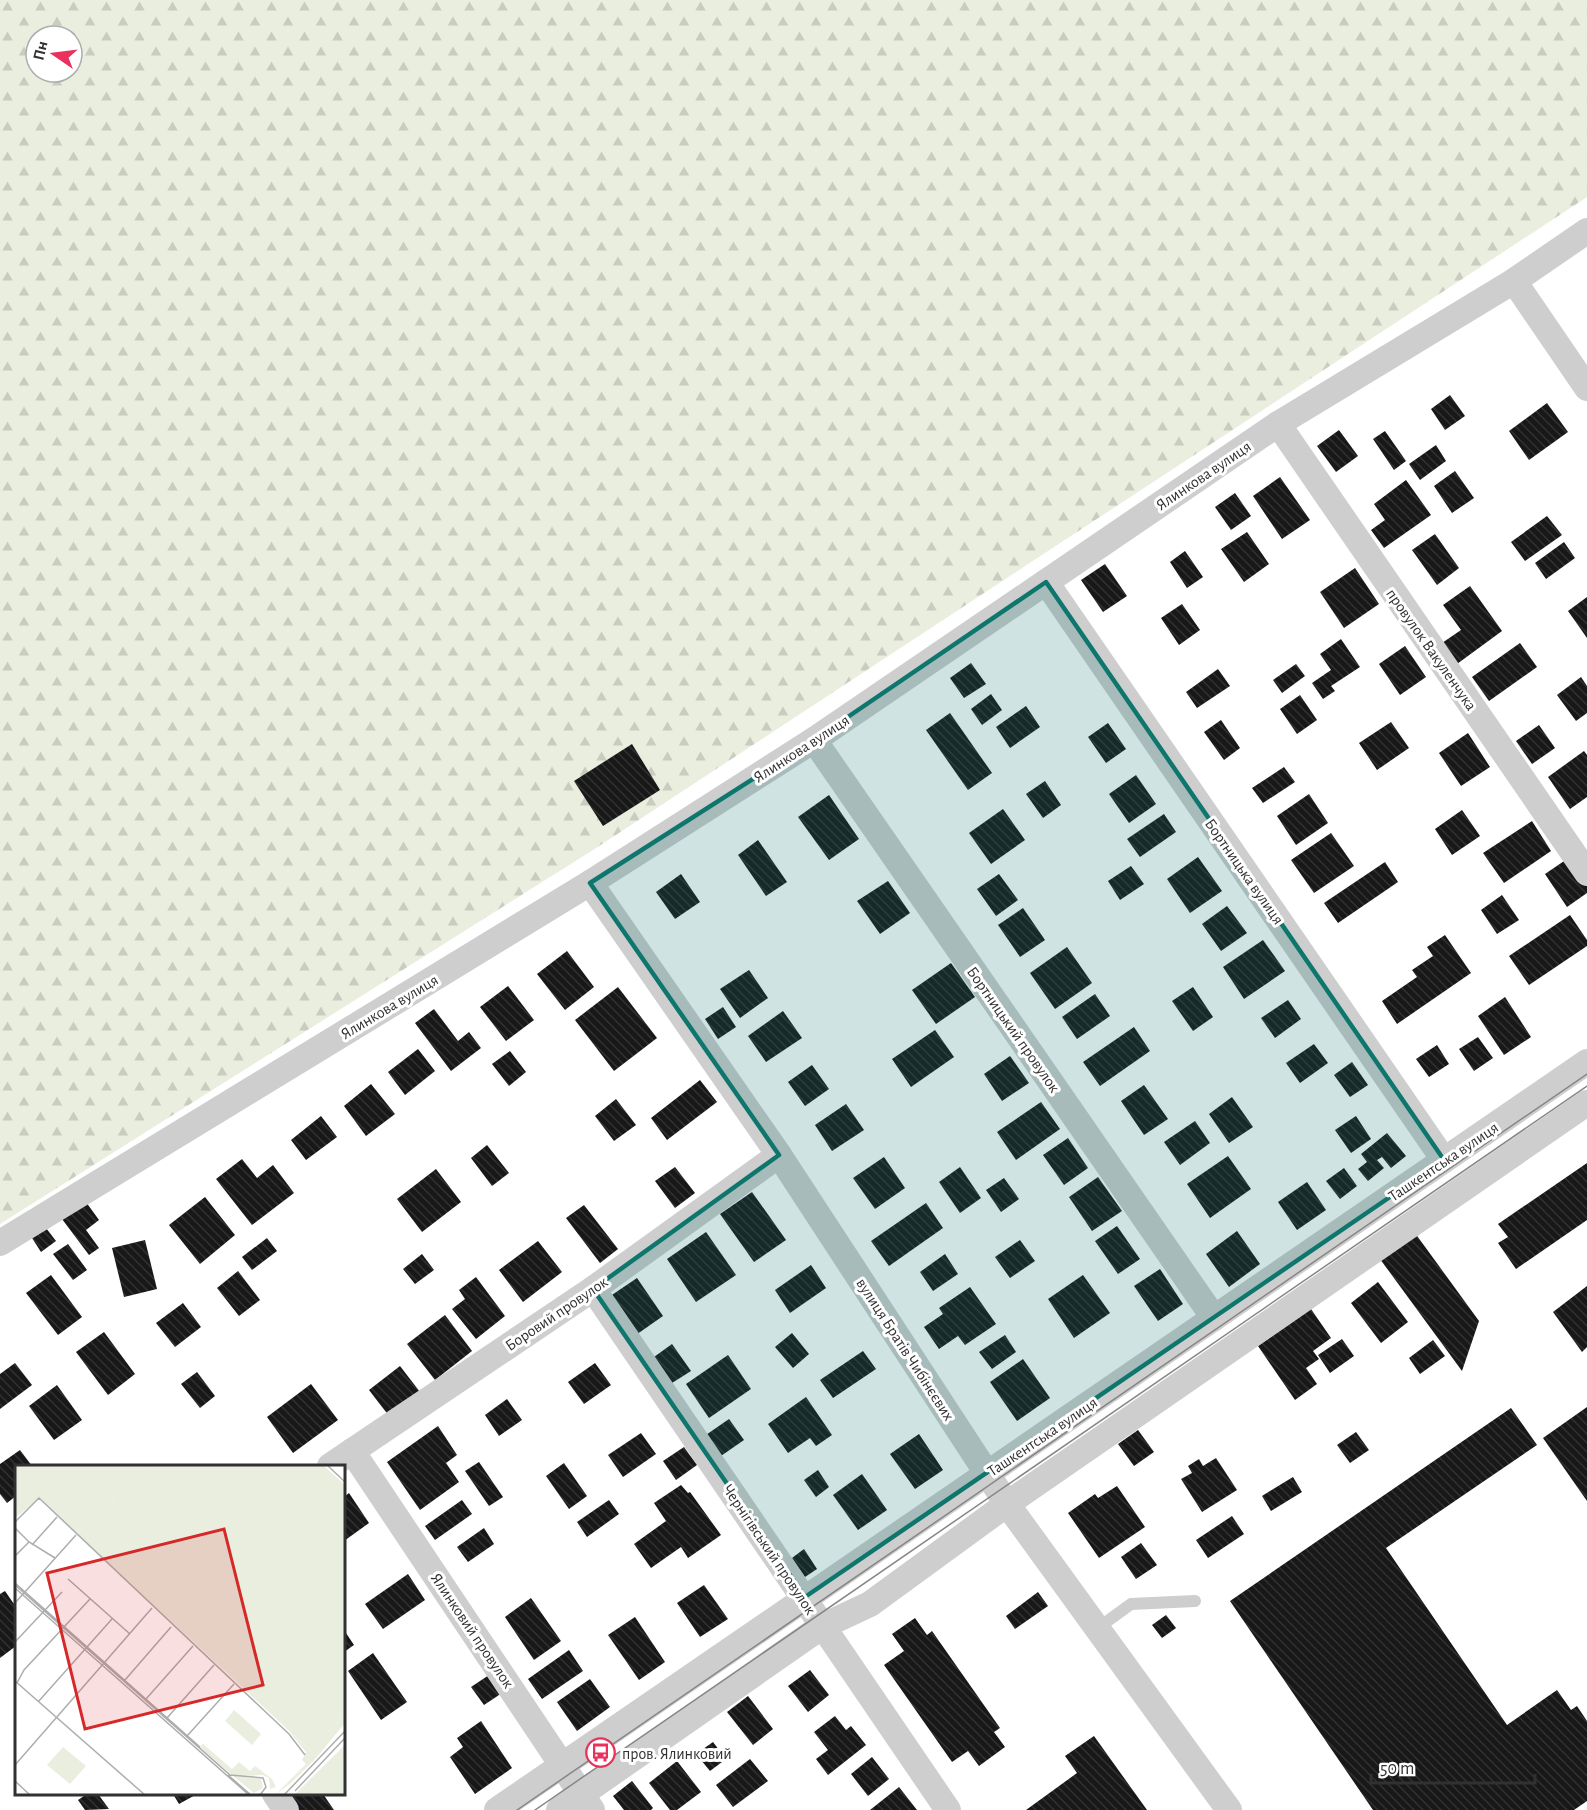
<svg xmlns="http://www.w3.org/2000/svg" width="1587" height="1810" viewBox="0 0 1587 1810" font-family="'Alegreya Sans',sans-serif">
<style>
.forest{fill:url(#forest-firs);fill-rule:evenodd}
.building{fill:url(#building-back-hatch)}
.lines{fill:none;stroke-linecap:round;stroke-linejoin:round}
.service{stroke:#cecece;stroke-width:12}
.minor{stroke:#cecece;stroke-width:26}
.tram{stroke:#868686;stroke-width:1.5}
.marked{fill:#0f766e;fill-opacity:0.2;stroke:#0f766e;stroke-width:4.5;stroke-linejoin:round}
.labels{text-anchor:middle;stroke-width:6;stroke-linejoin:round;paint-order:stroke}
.street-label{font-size:16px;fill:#313131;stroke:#fff}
.poi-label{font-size:16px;fill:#313131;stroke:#fff;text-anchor:start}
.inset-road{fill:none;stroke:#adadad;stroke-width:1.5}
.view{fill:#d62828;fill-opacity:0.15;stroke:#d62828;stroke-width:3}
.inset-edge{fill:none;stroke:#313131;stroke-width:3}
</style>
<defs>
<pattern id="forest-firs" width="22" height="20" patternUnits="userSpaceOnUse" patternTransform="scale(1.5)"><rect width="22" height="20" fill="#e9eedf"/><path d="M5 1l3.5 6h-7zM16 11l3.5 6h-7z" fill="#c8cdc0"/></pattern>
<pattern id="building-back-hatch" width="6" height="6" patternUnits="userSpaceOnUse" patternTransform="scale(1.5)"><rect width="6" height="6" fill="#181818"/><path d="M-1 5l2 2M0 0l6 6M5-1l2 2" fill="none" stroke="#313131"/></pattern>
</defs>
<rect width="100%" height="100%" fill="#fff"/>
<path class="forest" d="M0,0H1587V197L593,850L0,1224ZM36,36H72V72H36Z"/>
<g class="building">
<path d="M1450,395L1465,416L1445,430L1431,409Z"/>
<path d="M1547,403L1568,432L1529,460L1509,431Z"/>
<path d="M1339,430L1358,456L1336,472L1317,446Z"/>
<path d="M1385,431L1406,461L1394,470L1373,439Z"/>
<path d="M1436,445L1446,461L1420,480L1409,464Z"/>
<path d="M1455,471L1474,498L1452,513L1434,486Z"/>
<path d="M1280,477L1310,520L1282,539L1253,496Z"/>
<path d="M1406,480L1431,515L1384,548L1371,530L1385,520L1374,504Z"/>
<path d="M1235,493L1251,516L1231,530L1215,507Z"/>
<path d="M1547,516L1562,535L1525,561L1511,542Z"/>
<path d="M1247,532L1269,564L1244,582L1221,549Z"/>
<path d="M1435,534L1459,568L1437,585L1412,550Z"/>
<path d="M1564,542L1575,558L1546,579L1535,563Z"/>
<path d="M1185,551L1203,577L1187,588L1170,562Z"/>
<path d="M1105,564L1127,596L1103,612L1081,580Z"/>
<path d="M1355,568L1379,604L1344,628L1320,592Z"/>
<path d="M1470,586L1502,631L1457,664L1442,643L1461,630L1443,605Z"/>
<path d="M1587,597V638L1568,611Z"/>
<path d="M1182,604L1200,630L1179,645L1161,618Z"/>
<path d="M1341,639L1360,667L1331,686L1335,691L1323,699L1312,683L1331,670L1320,654Z"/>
<path d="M1520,643L1537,667L1489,701L1472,677Z"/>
<path d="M1405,646L1426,677L1400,695L1379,664Z"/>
<path d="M971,663L986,684L964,698L950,678Z"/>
<path d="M1296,664L1305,676L1282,693L1273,680Z"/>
<path d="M1218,669L1230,686L1197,708L1186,692Z"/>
<path d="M1581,677L1587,686V713L1576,721L1557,695Z"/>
<path d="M991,694L1002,710L982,725L971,709Z"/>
<path d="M1300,695L1317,720L1297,734L1280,709Z"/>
<path d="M1026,706L1040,727L1010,748L996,727Z"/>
<path d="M950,713L992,773L968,790L926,730Z"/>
<path d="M1221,720L1240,748L1224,760L1204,732Z"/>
<path d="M1391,722L1409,748L1377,770L1359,743Z"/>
<path d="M1108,723L1126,749L1106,763L1088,737Z"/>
<path d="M1539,725L1555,748L1532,764L1516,741Z"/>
<path d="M1468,733L1490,767L1461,786L1439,753Z"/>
<path d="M632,744L660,790L603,826L574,781Z"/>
<path d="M1584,751L1587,755V797L1570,809L1548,777Z"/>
<path d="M1284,767L1295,782L1263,803L1252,788Z"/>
<path d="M1136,775L1156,804L1129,823L1109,794Z"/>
<path d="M1045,781L1061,805L1043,818L1026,794Z"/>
<path d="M1309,794L1328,823L1296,845L1277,816Z"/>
<path d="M829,795L859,839L829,860L798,817Z"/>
<path d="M1003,809L1025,840L991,864L969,833Z"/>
<path d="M1462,810L1480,836L1452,855L1435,829Z"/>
<path d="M1164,814L1176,832L1140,857L1127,839Z"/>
<path d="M1532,821L1551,851L1504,883L1483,853Z"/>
<path d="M1331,833L1354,866L1314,893L1291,860Z"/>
<path d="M758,840L787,882L766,896L738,855Z"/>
<path d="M1198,857L1222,891L1190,913L1167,879Z"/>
<path d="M1570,857L1587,882V893L1567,907L1545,874Z"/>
<path d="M1385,862L1398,882L1338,923L1324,903Z"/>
<path d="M1131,866L1144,884L1120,900L1108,881Z"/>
<path d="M681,874L700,902L675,919L656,892Z"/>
<path d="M999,874L1018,900L996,916L977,889Z"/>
<path d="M888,881L910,913L880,934L857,901Z"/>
<path d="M1502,895L1519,920L1497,934L1481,910Z"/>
<path d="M1227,906L1247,933L1221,951L1202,924Z"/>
<path d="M1023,908L1045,940L1020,957L998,925Z"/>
<path d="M1570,915L1587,940V946L1529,985L1509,956Z"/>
<path d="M1445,935L1471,973L1397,1024L1382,1001L1417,977L1412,970L1433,956L1427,947Z"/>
<path d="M1263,940L1285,971L1244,999L1223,967Z"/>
<path d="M1067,947L1092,983L1055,1009L1030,973Z"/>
<path d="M567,951L594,987L565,1010L537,974Z"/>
<path d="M951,963L975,997L936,1024L912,990Z"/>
<path d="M749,970L768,998L740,1018L720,989Z"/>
<path d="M508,986L534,1020L506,1041L480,1007Z"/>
<path d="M618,987L657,1038L614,1071L575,1020Z"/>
<path d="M1193,987L1213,1017L1193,1031L1172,1001Z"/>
<path d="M1095,994L1110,1016L1077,1039L1062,1017Z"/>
<path d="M1505,997L1531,1037L1504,1055L1478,1016Z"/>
<path d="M1288,1000L1301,1019L1275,1038L1261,1018Z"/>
<path d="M723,1007L736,1027L718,1039L705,1019Z"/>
<path d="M434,1009L458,1041L469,1032L481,1048L451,1071L415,1023Z"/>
<path d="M783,1011L802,1038L766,1062L748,1036Z"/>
<path d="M1134,1027L1150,1051L1100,1086L1083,1062Z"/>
<path d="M935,1030L954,1057L911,1087L892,1059Z"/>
<path d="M1478,1037L1493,1058L1474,1071L1459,1049Z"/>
<path d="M1314,1044L1328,1063L1300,1083L1286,1063Z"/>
<path d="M1437,1045L1449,1064L1429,1077L1416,1059Z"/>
<path d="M418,1049L435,1071L405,1095L388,1072Z"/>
<path d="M510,1051L526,1072L509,1086L492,1064Z"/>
<path d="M1010,1056L1029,1083L1002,1101L984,1074Z"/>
<path d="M1352,1062L1368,1085L1350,1097L1334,1075Z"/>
<path d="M812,1065L829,1089L805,1106L788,1082Z"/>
<path d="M700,1080L717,1102L667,1140L651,1118Z"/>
<path d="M371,1084L395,1114L366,1136L344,1106Z"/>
<path d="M1144,1085L1168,1119L1144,1135L1121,1101Z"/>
<path d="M1232,1097L1253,1127L1229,1143L1209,1114Z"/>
<path d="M616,1099L636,1125L614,1141L595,1116Z"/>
<path d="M1041,1102L1060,1129L1016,1160L997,1132Z"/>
<path d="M846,1104L864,1130L832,1151L815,1125Z"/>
<path d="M321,1116L337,1137L306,1160L291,1140Z"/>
<path d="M1356,1116L1371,1139L1351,1153L1335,1130Z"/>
<path d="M1195,1121L1210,1143L1180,1165L1164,1142Z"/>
<path d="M1387,1133L1406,1156L1391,1168L1382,1157L1377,1160L1384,1168L1368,1181L1358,1169L1367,1162L1361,1154Z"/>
<path d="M1068,1138L1088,1168L1064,1185L1043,1155Z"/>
<path d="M487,1145L509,1173L492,1186L471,1158Z"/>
<path d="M1228,1156L1251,1189L1210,1218L1187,1184Z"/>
<path d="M884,1157L905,1188L875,1209L853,1178Z"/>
<path d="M242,1159L257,1178L273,1165L294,1193L252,1225L216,1179Z"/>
<path d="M1587,1163V1220L1516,1269L1498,1243L1508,1237L1498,1224Z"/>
<path d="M675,1167L695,1193L675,1208L655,1181Z"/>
<path d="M960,1167L981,1198L960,1213L939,1182Z"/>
<path d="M1344,1168L1357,1186L1340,1199L1326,1181Z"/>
<path d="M436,1169L461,1202L422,1232L397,1199Z"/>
<path d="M1098,1177L1122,1211L1092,1231L1069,1197Z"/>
<path d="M1004,1178L1019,1199L1001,1212L986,1190Z"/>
<path d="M1307,1182L1326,1210L1297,1230L1278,1202Z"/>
<path d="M752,1192L786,1240L754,1262L720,1214Z"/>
<path d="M205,1197L235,1235L200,1264L169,1225Z"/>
<path d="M86,1202L99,1220L86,1230L99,1248L89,1255L62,1219Z"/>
<path d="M926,1203L943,1228L889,1266L871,1241Z"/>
<path d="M584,1205L618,1249L600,1263L566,1218Z"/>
<path d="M1117,1226L1140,1259L1118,1274L1095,1241Z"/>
<path d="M46,1228L56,1241L41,1252L32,1238Z"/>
<path d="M1237,1231L1260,1264L1229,1287L1206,1254Z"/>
<path d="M706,1232L736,1275L696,1302L667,1259Z"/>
<path d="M1415,1233L1479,1321L1462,1371L1380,1259Z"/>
<path d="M267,1238L277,1251L252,1270L242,1257Z"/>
<path d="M145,1240L157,1289L124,1297L112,1248Z"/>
<path d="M1020,1240L1035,1261L1010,1278L995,1257Z"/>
<path d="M538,1241L562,1272L523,1302L499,1270Z"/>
<path d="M68,1244L87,1270L73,1280L53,1254Z"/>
<path d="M422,1254L434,1270L415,1284L403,1269Z"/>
<path d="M945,1254L958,1274L933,1291L920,1272Z"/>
<path d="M811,1265L826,1288L790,1313L775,1290Z"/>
<path d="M1160,1269L1183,1304L1158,1321L1134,1286Z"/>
<path d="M238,1271L260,1300L239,1316L217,1288Z"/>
<path d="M51,1275L82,1317L58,1335L26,1293Z"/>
<path d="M1083,1275L1110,1313L1074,1338L1048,1299Z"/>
<path d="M476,1277L505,1316L476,1339L452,1309L465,1299L459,1290Z"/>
<path d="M637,1278L663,1316L633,1337L606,1299Z"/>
<path d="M1378,1282L1408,1322L1381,1343L1351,1303Z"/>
<path d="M1587,1286V1347L1582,1352L1553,1312Z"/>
<path d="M970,1287L996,1324L965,1345L958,1336L939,1349L924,1327L943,1314L939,1308Z"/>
<path d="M183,1303L201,1327L175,1347L156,1323Z"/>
<path d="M1311,1309L1331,1338L1313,1351L1319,1359L1306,1368L1317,1384L1295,1400L1258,1346Z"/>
<path d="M445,1315L472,1351L435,1380L407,1344Z"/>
<path d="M104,1332L135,1374L108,1395L76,1352Z"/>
<path d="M792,1333L809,1354L793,1368L775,1347Z"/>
<path d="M1005,1335L1016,1352L992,1369L979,1352Z"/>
<path d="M1342,1339L1354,1356L1330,1373L1318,1355Z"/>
<path d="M1433,1340L1445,1356L1420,1374L1409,1358Z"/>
<path d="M672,1344L691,1371L672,1383L654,1357Z"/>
<path d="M863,1351L876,1369L833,1398L820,1380Z"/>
<path d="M728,1355L751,1389L709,1418L686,1384Z"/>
<path d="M1023,1359L1050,1398L1017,1421L990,1382Z"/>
<path d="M15,1363L32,1385L0,1409V1374Z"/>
<path d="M595,1363L611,1385L584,1404L568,1382Z"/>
<path d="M400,1366L420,1392L389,1416L369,1390Z"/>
<path d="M197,1372L215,1396L200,1408L181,1384Z"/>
<path d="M311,1384L338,1420L293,1453L267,1417Z"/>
<path d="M57,1385L82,1420L54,1440L29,1406Z"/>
<path d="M806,1397L832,1435L816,1446L810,1438L788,1453L768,1424Z"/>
<path d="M507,1399L522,1420L499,1436L485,1415Z"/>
<path d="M1587,1407V1501L1543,1438Z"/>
<path d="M1511,1408L1537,1445L1386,1548L1507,1725L1557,1690L1571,1710L1577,1706L1587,1721V1801L1574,1810H1373L1230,1601Z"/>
<path d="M729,1419L744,1440L718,1458L703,1437Z"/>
<path d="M438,1426L457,1455L446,1463L459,1482L420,1510L387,1462Z"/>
<path d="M1138,1430L1154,1452L1134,1466L1118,1444Z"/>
<path d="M1356,1432L1369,1450L1350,1463L1337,1445Z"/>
<path d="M641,1433L656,1454L623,1477L608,1455Z"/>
<path d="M919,1434L943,1470L915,1489L890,1454Z"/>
<path d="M684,1447L697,1465L676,1480L663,1461Z"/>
<path d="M20,1450L32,1466H16V1496L7,1503L0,1494V1464Z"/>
<path d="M1216,1458L1237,1490L1202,1512L1181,1479L1192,1473L1188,1466L1199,1459L1203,1466Z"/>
<path d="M479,1462L503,1497L489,1506L465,1471Z"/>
<path d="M564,1463L587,1496L569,1509L546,1476Z"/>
<path d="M818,1470L829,1487L816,1497L804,1480Z"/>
<path d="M862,1474L887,1510L858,1530L833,1495Z"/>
<path d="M1293,1477L1302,1492L1271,1511L1262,1496Z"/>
<path d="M681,1485L688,1493L690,1492L721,1535L688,1558L681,1547L651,1568L634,1544L666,1521L654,1503Z"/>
<path d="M1117,1486L1145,1527L1099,1558L1068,1513L1095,1494L1098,1498Z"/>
<path d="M349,1493L369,1523L344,1541V1497Z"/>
<path d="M462,1500L472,1514L435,1540L425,1526Z"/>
<path d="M609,1500L619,1514L587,1537L577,1522Z"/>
<path d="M1232,1516L1244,1534L1208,1558L1196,1540Z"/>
<path d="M484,1528L494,1544L468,1562L457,1547Z"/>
<path d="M1141,1543L1157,1565L1136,1579L1121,1557Z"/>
<path d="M804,1549L817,1569L805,1577L792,1558Z"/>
<path d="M408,1574L425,1600L383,1629L365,1604Z"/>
<path d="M704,1585L728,1619L700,1637L677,1603Z"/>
<path d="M5,1591L16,1607V1646L0,1658V1594Z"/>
<path d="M1038,1592L1048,1606L1015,1629L1006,1616Z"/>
<path d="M531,1598L561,1641L534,1660L505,1617Z"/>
<path d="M1166,1615L1176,1628L1162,1638L1152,1625Z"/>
<path d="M635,1617L665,1662L639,1680L608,1635Z"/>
<path d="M915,1618L927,1635L932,1631L1000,1728L994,1732L1005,1747L979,1766L968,1751L952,1762L884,1665L904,1651L892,1634Z"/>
<path d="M344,1630L354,1645L344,1652Z"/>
<path d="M569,1650L583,1671L542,1699L528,1679Z"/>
<path d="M373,1653L407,1702L381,1720L348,1671Z"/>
<path d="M810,1670L829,1695L808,1712L788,1686Z"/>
<path d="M492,1673L505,1691L484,1705L471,1687Z"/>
<path d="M590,1679L610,1707L577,1731L557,1702Z"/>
<path d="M748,1696L773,1729L753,1745L727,1712Z"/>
<path d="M835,1716L846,1730L851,1726L866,1745L828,1775L816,1759L828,1750L814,1732Z"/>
<path d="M481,1721L512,1768L475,1794L450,1757L463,1747L457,1738Z"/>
<path d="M1094,1736L1147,1810H1026L1077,1773L1065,1756Z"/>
<path d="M713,1742L726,1759L710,1771L696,1754Z"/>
<path d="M872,1757L889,1779L868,1796L851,1774Z"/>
<path d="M750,1759L768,1781L733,1807L716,1785Z"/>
<path d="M677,1761L701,1792L677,1810H670L649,1783Z"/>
<path d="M632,1781L653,1808L651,1810H624L613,1796Z"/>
<path d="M899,1787L917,1810H870Z"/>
<path d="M87,1794H98L109,1809L85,1810L78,1800Z"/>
<path d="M173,1794H197L179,1804Z"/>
<path d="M286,1794H323L334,1810H297Z"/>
</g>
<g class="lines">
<path class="service" d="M1098,1628L1131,1604L1195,1601"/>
<g class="minor">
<path d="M1514,281L1587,388"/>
<path d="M1278,424L1587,873"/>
<path d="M1046,582L1444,1160"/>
<path d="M814,740L1214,1318"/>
<path d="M590,883L779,1155L1007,1504L1229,1810"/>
<path d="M0,1243L590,883L814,740L1278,424L1514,281L1587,231"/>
<path d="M593,1289L948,1810"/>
<path d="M352,1451L592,1810"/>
<path d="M330,1466L593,1289L779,1155"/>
<path d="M275,1794L286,1810"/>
<path d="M497,1810L1587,1062"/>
<path d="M559,1810L821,1627L870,1604L1007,1504L1587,1103"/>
</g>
<g class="tram">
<path d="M517,1810L1587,1074"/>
<path d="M535,1810L1587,1086"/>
</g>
</g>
<path class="marked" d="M1046,582L1444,1160L805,1597L593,1289L779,1155L590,883L814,740Z"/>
<defs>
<symbol id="bus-ring" viewBox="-11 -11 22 22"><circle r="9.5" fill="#fff" stroke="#ea305c" stroke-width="1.5"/><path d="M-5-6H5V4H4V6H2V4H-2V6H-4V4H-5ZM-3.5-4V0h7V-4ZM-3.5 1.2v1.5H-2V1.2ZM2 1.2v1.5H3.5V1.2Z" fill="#ea305c"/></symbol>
</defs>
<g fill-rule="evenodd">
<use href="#bus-ring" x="584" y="1736" width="33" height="33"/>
</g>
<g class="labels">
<g class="street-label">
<text transform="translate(1203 475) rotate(-34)" y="6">Ялинкова вулиця</text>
<text transform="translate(1432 649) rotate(55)" y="6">провулок Вакуленчука</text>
<text transform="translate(801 748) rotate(-33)" y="6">Ялинкова вулиця</text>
<text transform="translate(1245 871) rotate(55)" y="6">Бортницька вулиця</text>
<text transform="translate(389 1006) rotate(-31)" y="6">Ялинкова вулиця</text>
<text transform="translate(1014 1029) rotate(55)" y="6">Бортницький провулок</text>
<text transform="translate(1443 1161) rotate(-34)" y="6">Ташкентська вулиця</text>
<text transform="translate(556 1313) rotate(-34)" y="6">Боровий провулок</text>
<text transform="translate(906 1349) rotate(57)" y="6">вулиця Братів Чибінєєвих</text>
<text transform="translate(1042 1436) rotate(-34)" y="6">Ташкентська вулиця</text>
<text transform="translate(770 1549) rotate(56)" y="6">Чернігівський провулок</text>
<text transform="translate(473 1630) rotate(56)" y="6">Ялинковий провулок</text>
</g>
<g class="poi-label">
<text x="622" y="1759">пров. Ялинковий</text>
</g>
</g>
<g transform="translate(15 1465)">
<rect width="330" height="330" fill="#fff"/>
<path d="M219,245L246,269L237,280L210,256ZM330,248V258L302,292L276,318L260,330L291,299L287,295L291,287L273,265L296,286ZM188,279L217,304L224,297L235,306L240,301L257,314L261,322L255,324L254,313L248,310L221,311L246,314L248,323L239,328L184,283ZM48,282L71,301L55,319L32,300Z" fill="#e9eedf"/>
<path d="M133,0H308L330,20V248L296,286L62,69ZM330,279V330H279L325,285Z" fill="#e9eedf"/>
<path d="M0,0H133L62,69L25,33L0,53Z" fill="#e9eedf"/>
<path class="inset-road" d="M312,0L330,17M0,57L24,33L274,269L290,290M0,63L14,77L40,93M17,80L42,52M0,91L14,77M53,114L115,169M0,118L185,282M0,120L215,310L248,313L251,322L245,330M0,123L234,330M0,138L61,70M0,177L47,127M110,215L156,162M0,216L130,330M2,218L9,205L75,134M131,234L178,181M23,237L97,154M152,253L199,200M172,271L219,219M0,300L137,143M213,310L236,330M0,316L15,330M280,326L330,273M269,330L330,266"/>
<path class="view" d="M209,64L248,220L70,264L32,108Z"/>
<rect width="330" height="330" class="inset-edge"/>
</g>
<g transform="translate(54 54) rotate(284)"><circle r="28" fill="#ffffff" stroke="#adadad" stroke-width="1.5"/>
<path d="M0-4.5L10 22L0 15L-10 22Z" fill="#ea305c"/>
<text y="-9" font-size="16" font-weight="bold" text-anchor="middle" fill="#313131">Пн</text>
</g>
<path d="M1371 1774v9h164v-9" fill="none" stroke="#313131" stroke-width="3"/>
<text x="1380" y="1774" font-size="18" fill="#313131" stroke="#ffffff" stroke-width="4.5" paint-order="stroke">50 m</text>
</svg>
